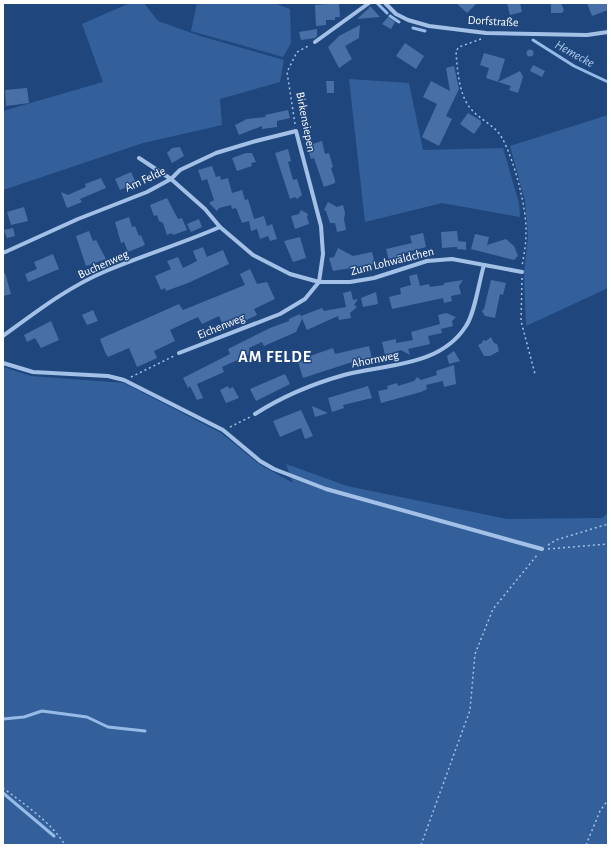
<svg xmlns="http://www.w3.org/2000/svg" width="611" height="848" viewBox="0 0 611 848" font-family="'Alegreya Sans',sans-serif">
<style>
.green{fill:#33609b}
.lines{fill:none;stroke-linecap:round;stroke-linejoin:round}
.stream{stroke:#97bbe8;stroke-width:3}
.building{fill:#4970a6}
.path{stroke:#a3c1e7;stroke-width:1.5;stroke-dasharray:2 3;stroke-linecap:butt}
.street{stroke:#a3c1e7;stroke-width:4}
.labels{text-anchor:middle;stroke-width:3;stroke-linejoin:round;paint-order:stroke}
.street-label{font-size:12px;fill:#fff;stroke:#20477d}
.water-label{font-size:13px;font-style:italic;fill:#afcbef;stroke:#20477d}
.district-label{font-size:16px;font-weight:bold;letter-spacing:1px;fill:#fff;stroke:#20477d}
</style>
<rect width="100%" height="100%" fill="#20477d"/>
<g class="green">
<path d="M130,3H144L158,21L200,36L284,60L280,82L220,99L222,125L143,143L3,190V111L103,82L82,24Z"/>
<path d="M197,3H274L290,9L291,43L283,57L191,31Z"/>
<path d="M349,79L409,83L423,150L503,148L519,203L520,217L442,203L365,222Z"/>
<path d="M608,115V288L526,326L524,273L528,236L525,201L510,146Z"/>
<path d="M3,367L31,376L124,383L221,433L259,464L293,483L286,464L347,486L507,519L602,518L608,513V845H3Z"/>
</g>
<g class="lines">
<g class="stream">
<path d="M377,3L387,13"/>
<path d="M390,16L399,22"/>
<path d="M413,28L425,31"/>
<path d="M533,40L574,66L608,82"/>
<path d="M3,719L24,717L42,711L87,717L108,727L145,731"/>
<path d="M3,793L54,836"/>
</g>
</g>
<g class="building">
<path d="M339,3L340,17H335V20H326V25L316,26L315,5Z"/>
<path d="M456,3H477L467,13Z"/>
<path d="M507,3H520L522,12L510,15Z"/>
<path d="M551,3H561L564,10L562,13H551Z"/>
<path d="M587,3H608V10L592,16Z"/>
<path d="M370,6L380,17L357,19L369,8Z"/>
<path d="M388,17L395,22L391,29L382,24Z"/>
<path d="M360,25L359,38L345,46L352,59L339,68L328,47L339,36Z"/>
<path d="M317,29V36L315,38L301,40L299,32Z"/>
<path d="M405,43L424,56L416,69L396,56Z"/>
<circle cx="530" cy="53" r="3.5"/>
<path d="M484,53L505,59L498,82L520,71L523,77L518,93L509,90L511,86L486,78L489,68L480,65Z"/>
<path d="M533,65L545,71L542,77L530,71Z"/>
<path d="M454,66L459,89L446,116L452,119L439,146L422,137L437,104L423,97L431,81L450,91L446,68Z"/>
<path d="M326,81H334V93H327Z"/>
<path d="M27,88L29,103L6,106L5,90Z"/>
<path d="M288,110L290,118L277,121V127L262,129V126L239,135L235,125L247,119L266,117L265,115Z"/>
<path d="M468,113L481,121V124L474,134L460,124Z"/>
<path d="M322,141L325,154L329,153L333,167L331,168L335,180V183L324,187L314,158L311,159L307,146Z"/>
<path d="M180,147L184,156L172,163L167,153L172,148Z"/>
<path d="M288,149L291,161L288,162L293,180L297,179L302,195L297,199L295,197L290,199L275,153Z"/>
<path d="M246,153H252L256,162L251,163L252,166L237,171L232,158Z"/>
<path d="M212,166L216,177L220,176L221,180L228,178L232,193L242,190L245,200L248,199L254,219L264,216L267,226L272,224L277,239L270,241L268,236L260,239L257,229L251,231L249,221L242,223L236,208L232,209L231,205L219,208L217,211L209,203L214,200L207,179L202,181L198,170Z"/>
<path d="M131,172L136,183L120,190L115,179Z"/>
<path d="M101,178L106,188L80,199L82,202L67,208L61,192L68,195L86,187L85,184Z"/>
<path d="M167,198L178,219L182,218L187,230L173,235L172,233L167,235L163,223L159,221L157,215L154,216L150,205Z"/>
<path d="M328,202L337,207L343,205L345,213L344,219L346,230L337,232L335,223H330L326,211L324,210Z"/>
<path d="M24,207L28,221L11,225L7,212Z"/>
<path d="M301,210L308,214L307,217L309,224L295,229L291,216L299,214Z"/>
<path d="M129,217L132,227L135,226L139,236L141,235L145,245L128,252L124,242L121,243L115,222Z"/>
<path d="M199,219L202,227L191,232L187,224Z"/>
<path d="M13,228L15,236L7,238L4,230Z"/>
<path d="M89,231L93,241L96,240L106,259L86,266L76,236Z"/>
<path d="M457,231L458,241L466,242V250L457,249V247L442,248L441,232Z"/>
<path d="M423,233L426,247L400,254L401,258L389,261L386,249L412,243L410,236Z"/>
<path d="M475,234L489,237L487,245L506,239L514,246L518,256L514,260L471,249Z"/>
<path d="M300,237L306,258L293,262L284,241Z"/>
<path d="M203,247L207,257L223,250L229,264L188,283L166,291L165,288L161,290L155,276L171,269L167,261L178,257L183,268L197,261L193,251Z"/>
<path d="M338,248L353,256L372,252L375,264L333,271L329,258L334,257Z"/>
<path d="M53,254L59,269L28,282L25,274L37,269L34,262Z"/>
<path d="M250,269L257,284L267,282L275,299L254,309L257,315L225,330L219,316L202,324L198,317L170,330L175,341L154,351L157,358L137,367L129,348L108,357L105,352L100,339L179,304L183,310L245,285L240,274Z"/>
<path d="M3,273H5L11,294L3,296Z"/>
<path d="M417,274L420,286L429,284L430,287L444,285V283L463,280L459,286L461,294L451,296L452,301L444,303L443,298L392,309L389,297L401,294L400,288L411,285L409,276Z"/>
<path d="M491,280L506,283L503,295L500,294L495,318L485,316L482,311L484,309Z"/>
<path d="M351,291L353,300L358,299L354,305L357,307L350,313L351,318L339,320L338,316L307,330L301,316L322,308L324,311L346,307L343,293Z"/>
<path d="M376,292L378,304L363,307L361,298Z"/>
<path d="M93,310L98,321L87,325L82,315Z"/>
<path d="M446,313L456,317L452,321L453,326L441,329L442,333L428,336L430,344L408,349L410,355L401,350L385,355L382,342L396,339V343L413,340L411,332L440,324L438,315Z"/>
<path d="M300,314L302,319L296,332L264,346L262,342L249,348L251,354L222,367L224,372L197,384L203,398L197,400L190,386L188,388L183,378L230,354L228,349L270,328L289,321V319Z"/>
<path d="M51,321L59,340L41,348L35,338L27,342L24,335Z"/>
<path d="M491,337L494,343L497,344L499,351L490,356H484L478,345L482,343L483,340L486,341Z"/>
<path d="M369,346L372,359L349,363L303,378L298,362L307,359V357L333,348L335,354Z"/>
<path d="M454,351L460,361L449,364L447,356Z"/>
<path d="M454,365L456,384L444,387L443,381L426,385L427,389L421,392L381,403L378,391L388,389L387,386L397,383L398,386L414,381L417,377L421,380L437,375L436,371Z"/>
<path d="M285,374L290,384L256,401L250,389Z"/>
<path d="M228,386L229,389L233,387L239,398L226,403L220,390Z"/>
<path d="M368,386L372,398L343,405L344,408L332,412L328,398Z"/>
<path d="M312,406L328,413L315,417Z"/>
<path d="M301,410L313,436L305,439L301,428L280,437L273,421Z"/>
</g>
<g class="lines">
<g class="path">
<path d="M481,39L459,47L456,51C457,68 459,96 471,109C480,120 495,125 502,138C514,159 527,209 526,233C526,244 524,255 522,266"/>
<path d="M295,124L287,72L297,52L310,45"/>
<path d="M522,278L521,321L535,374"/>
<path d="M131,377L174,356"/>
<path d="M230,427L250,417"/>
<path d="M548,545L556,540L608,524"/>
<path d="M548,549L608,544"/>
<path d="M3,788C24,804 51,822 65,845"/>
<path d="M421,845L470,710L475,654L493,609L538,554"/>
<path d="M586,845L600,811L608,800"/>
</g>
<g class="street">
<path d="M385,3L396,14L408,20L429,26L486,33L587,35L608,32"/>
<path d="M315,42L369,3"/>
<path d="M139,158L171,179L205,209L220,227L253,255L290,274L319,282H350L374,278L427,261L452,259L522,272"/>
<path d="M3,253L78,219L147,192L171,179L180,170L216,153L256,141L296,131L321,226L323,254L319,282L305,299L280,314L179,353"/>
<path d="M3,336C36,312 68,287 106,271C144,255 183,243 220,227"/>
<path d="M3,363L33,372L108,376L124,380L223,430L260,461L274,469L326,489L542,549"/>
<path d="M255,414C283,396 312,384 344,375C386,364 440,367 466,326C475,313 479,281 484,265"/>
</g>
</g>
<g class="labels">
<g class="street-label">
<text transform="translate(493 21) rotate(3)" y="4">Dorfstraße</text>
<text transform="translate(306 122) rotate(79)" y="4">Birkensiepen</text>
<text transform="translate(145 179) rotate(-25)" y="4">Am Felde</text>
<text transform="translate(392 261) rotate(-14)" y="4">Zum Lohwäldchen</text>
<text transform="translate(103 264) rotate(-24)" y="4">Buchenweg</text>
<text transform="translate(221 326) rotate(-22)" y="4">Eichenweg</text>
<text transform="translate(375 359) rotate(-11)" y="4">Ahornweg</text>
</g>
<g class="water-label">
<text transform="translate(575 53) rotate(29)" y="5">Hemecke</text>
</g>
<g class="district-label">
<text x="275" y="362">AM FELDE</text>
</g>
</g>
<rect width="611" height="848" fill="none" stroke="#ffffff" stroke-width="8"/>
</svg>
